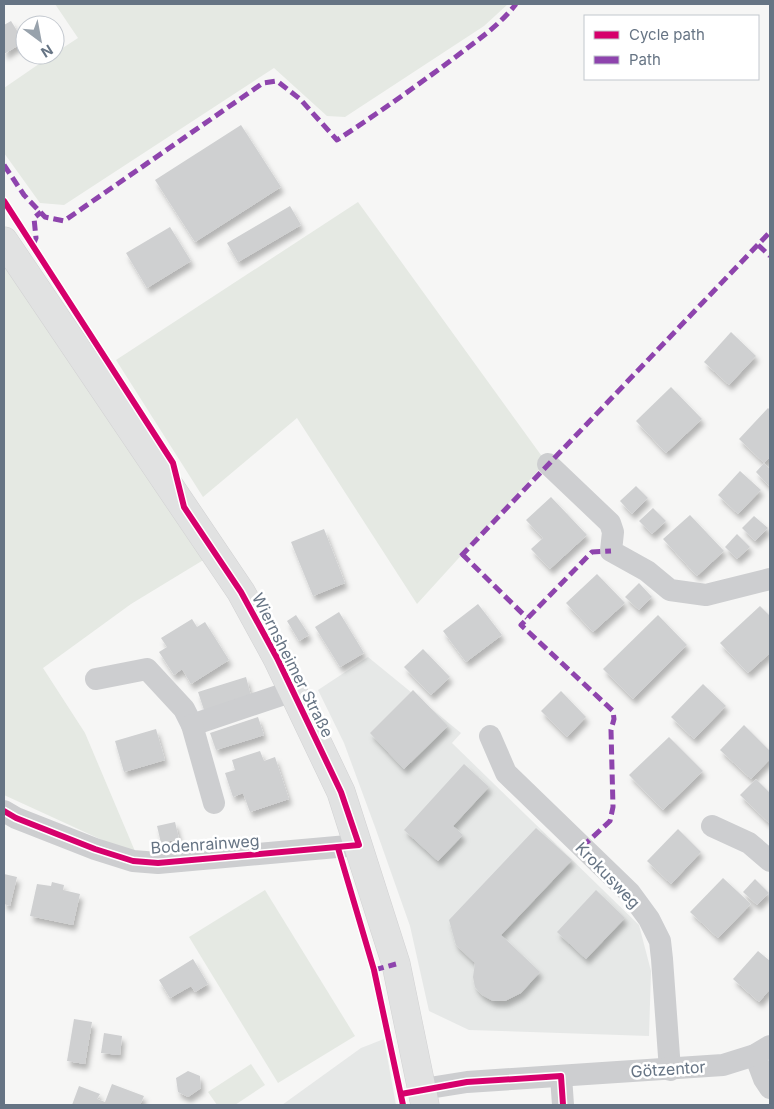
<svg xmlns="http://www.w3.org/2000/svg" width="774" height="1109" viewBox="0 0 774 1109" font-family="Inter,sans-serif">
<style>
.built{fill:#e6e8e7}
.green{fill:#e5e9e3}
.building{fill:#cfd0d1;filter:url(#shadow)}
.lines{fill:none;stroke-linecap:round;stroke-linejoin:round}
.major-casing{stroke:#d2d2d3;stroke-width:29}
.path{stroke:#cbcccc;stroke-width:3;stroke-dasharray:2.5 2.5;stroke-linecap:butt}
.minor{stroke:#cdced0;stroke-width:22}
.major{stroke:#e1e2e2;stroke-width:28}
.quiet{stroke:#8e44ad;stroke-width:5;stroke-dasharray:10 5;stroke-linecap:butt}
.cycleway-casing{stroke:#fff;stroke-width:9}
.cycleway{stroke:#d6006c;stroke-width:6}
.labels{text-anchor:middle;stroke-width:5;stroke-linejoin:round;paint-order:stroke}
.street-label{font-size:16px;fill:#667484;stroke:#fff}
</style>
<defs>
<filter id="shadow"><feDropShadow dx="3" dy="5.5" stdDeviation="2.5" flood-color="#0004"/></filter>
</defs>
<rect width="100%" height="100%" fill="#f6f6f5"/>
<g class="built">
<path d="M368,657L461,733L452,743L639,925L651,971L649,1036L469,1030L429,1011L410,926L375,827L344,743L318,690Z"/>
<path d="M384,1039L396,1105H282L361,1048Z"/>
</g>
<g class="green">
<path d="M55,4H508L484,26L345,117L327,116L274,68L64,205L40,203L4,153V88L52,55H55V53L78,38Z"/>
<path d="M358,202L546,462L417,604L297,418L203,497L116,360Z"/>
<path d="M4,258L205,559L131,604L43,668L85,733L137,856L4,795Z"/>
<path d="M265,890L355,1036L278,1083L189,937Z"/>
<path d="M251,1064L265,1085L235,1105H217L208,1092Z"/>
</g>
<g class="building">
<path d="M11,21L24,42L4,54V25Z"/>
<path d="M241,125L281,187L195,242L155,180Z"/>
<path d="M290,206L301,225L238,262L227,243Z"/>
<path d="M170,227L191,261L147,288L126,253Z"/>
<path d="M731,332L756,356L729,385L704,362Z"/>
<path d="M671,387L702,419L666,453L636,421Z"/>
<path d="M768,408L770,410V457L764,463L770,469V487L756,472L764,463L739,439Z"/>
<path d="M740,471L761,490L738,514L718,495Z"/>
<path d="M636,486L648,498L632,514L620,501Z"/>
<path d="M551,497L587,535L550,569L531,549L543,538L526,520Z"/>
<path d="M653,508L666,521L652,534L639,521Z"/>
<path d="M690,515L724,551L697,576L663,539Z"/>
<path d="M754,516L768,528L755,541L742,528Z"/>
<path d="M324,529L345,583L313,596L291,542Z"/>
<path d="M737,534L750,547L737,559L725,547Z"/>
<path d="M597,574L625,603L593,632L566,603Z"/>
<path d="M639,583L652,597L639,610L625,597Z"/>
<path d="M478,604L502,635L466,662L443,631Z"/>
<path d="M760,606L770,616V653L748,673L720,643Z"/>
<path d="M339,612L364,653L340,667L315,627Z"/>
<path d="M296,615L309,635L299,641L287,621Z"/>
<path d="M658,615L687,645L633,699L603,669Z"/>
<path d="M192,619L197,627L205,622L229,660L191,684L182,669L174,675L159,652L167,647L161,638Z"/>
<path d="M423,649L450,677L431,695L404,667Z"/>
<path d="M246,677L251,696L204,710L198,692Z"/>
<path d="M703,684L726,706L694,739L671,717Z"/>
<path d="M413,690L448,726L404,769L370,733Z"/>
<path d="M561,691L586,717L567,737L541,711Z"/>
<path d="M258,717L264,735L216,750L210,733Z"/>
<path d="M744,725L770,751V759L751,779L720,750Z"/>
<path d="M156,729L165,760L124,772L115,741Z"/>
<path d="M669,737L703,771L663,810L629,775Z"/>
<path d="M260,751L264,761L275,757L289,799L250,812L243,793L233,797L225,773L235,770L232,760Z"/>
<path d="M464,764L489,787L453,826L463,835L438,861L404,830Z"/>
<path d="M756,779L770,793V824L740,795Z"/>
<path d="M175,822L179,839L161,843L157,826Z"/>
<path d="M536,828L572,860L501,935L540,972L521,993L505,1001H493L482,995L475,987L473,977L475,963L456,945L449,920Z"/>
<path d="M678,829L701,852L671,884L647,861Z"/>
<path d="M4,874L17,877L10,906L4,904Z"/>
<path d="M723,878L751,904L718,938L690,912Z"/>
<path d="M755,879L769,893L757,905L743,892Z"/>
<path d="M52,882L64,885L63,890L80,894L73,925L30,916L37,884L51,886Z"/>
<path d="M596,890L625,918L586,959L557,932Z"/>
<path d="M758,951L770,961V989L759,1002L733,979Z"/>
<path d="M193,959L208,984L195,992L191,986L170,998L159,980Z"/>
<path d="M74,1019L92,1022L85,1064L67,1061Z"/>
<path d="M104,1033L122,1036L120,1055L101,1053Z"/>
<path d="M188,1071L200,1076L201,1088L188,1097L178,1092L176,1078Z"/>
<path d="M112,1084L144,1096L140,1105H72L79,1086L100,1094L97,1099L105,1102Z"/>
</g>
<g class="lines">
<defs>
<path id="major" d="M4,241L241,592L277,658L341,792L396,964L425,1105"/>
</defs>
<use href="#major" class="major-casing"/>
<path class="path" d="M4,201L17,221"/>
<g class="minor">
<path d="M548,464L610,523L613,532L611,551L647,571L670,590L706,595L770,579"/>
<path d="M96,679L147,669L184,709L192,725L293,691"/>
<path d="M192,725L214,803"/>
<path d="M490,736L506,773L630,893L649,919L660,941L662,959L670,1070"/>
<path d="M4,811L16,818L95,849L133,861L158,863L359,845"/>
<path d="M712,826L749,843L770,861"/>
<path d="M755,1055L764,1079L770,1088"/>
<path d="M561,1076L563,1105"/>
<path d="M423,1089L467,1082L723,1065L755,1055L770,1046"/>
</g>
<use href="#major" class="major"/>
<g class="quiet">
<path d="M4,165L24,195L45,217L64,221L263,83L277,81L300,99L337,140C377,114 415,87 453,59C476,41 498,27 516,4"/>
<path d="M33,245L36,238L34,218L41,212"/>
<path d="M758,245L770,256"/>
<path d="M462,554L527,618"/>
<path d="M461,556L770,232"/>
<path d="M582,847L610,821L613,807L611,730L614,719L613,711L521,625L592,552L611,551"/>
<path d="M374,970L396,964"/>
</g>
<defs>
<g id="cycleway">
<path d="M4,201L173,463L184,507L241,592L277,658L341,792L359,845L158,863L133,861L95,849L16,818L4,811"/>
<path d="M338,848L374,970L403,1105"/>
<path d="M401,1094L467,1082L561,1076L563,1105"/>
</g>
</defs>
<use href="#cycleway" class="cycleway-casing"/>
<use href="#cycleway" class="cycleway"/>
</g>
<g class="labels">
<g class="street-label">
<text transform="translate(293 665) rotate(63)" y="6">Wiernsheimer Straße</text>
<text transform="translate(205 844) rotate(-4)" y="6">Bodenrainweg</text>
<text transform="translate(608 875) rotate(46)" y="6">Krokusweg</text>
<text transform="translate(668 1069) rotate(-4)" y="6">Götzentor</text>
</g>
</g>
<rect width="774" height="1109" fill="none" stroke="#667484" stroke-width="10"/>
<rect x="584" y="15" width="175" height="65" fill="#ffffff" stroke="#c2c7ce"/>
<rect x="594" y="31" width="25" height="8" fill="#d6006c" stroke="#c2c7ce"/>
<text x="629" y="40" font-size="15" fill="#667484">Cycle path</text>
<rect x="594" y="56" width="25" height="8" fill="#8e44ad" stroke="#c2c7ce"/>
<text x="629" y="65" font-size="15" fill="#667484">Path</text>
<g transform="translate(40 40) rotate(148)"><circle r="24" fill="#ffffff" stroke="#c2c7ce"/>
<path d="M0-4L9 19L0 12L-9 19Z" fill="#98a2ac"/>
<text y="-8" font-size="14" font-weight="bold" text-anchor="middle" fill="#667484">N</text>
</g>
</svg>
